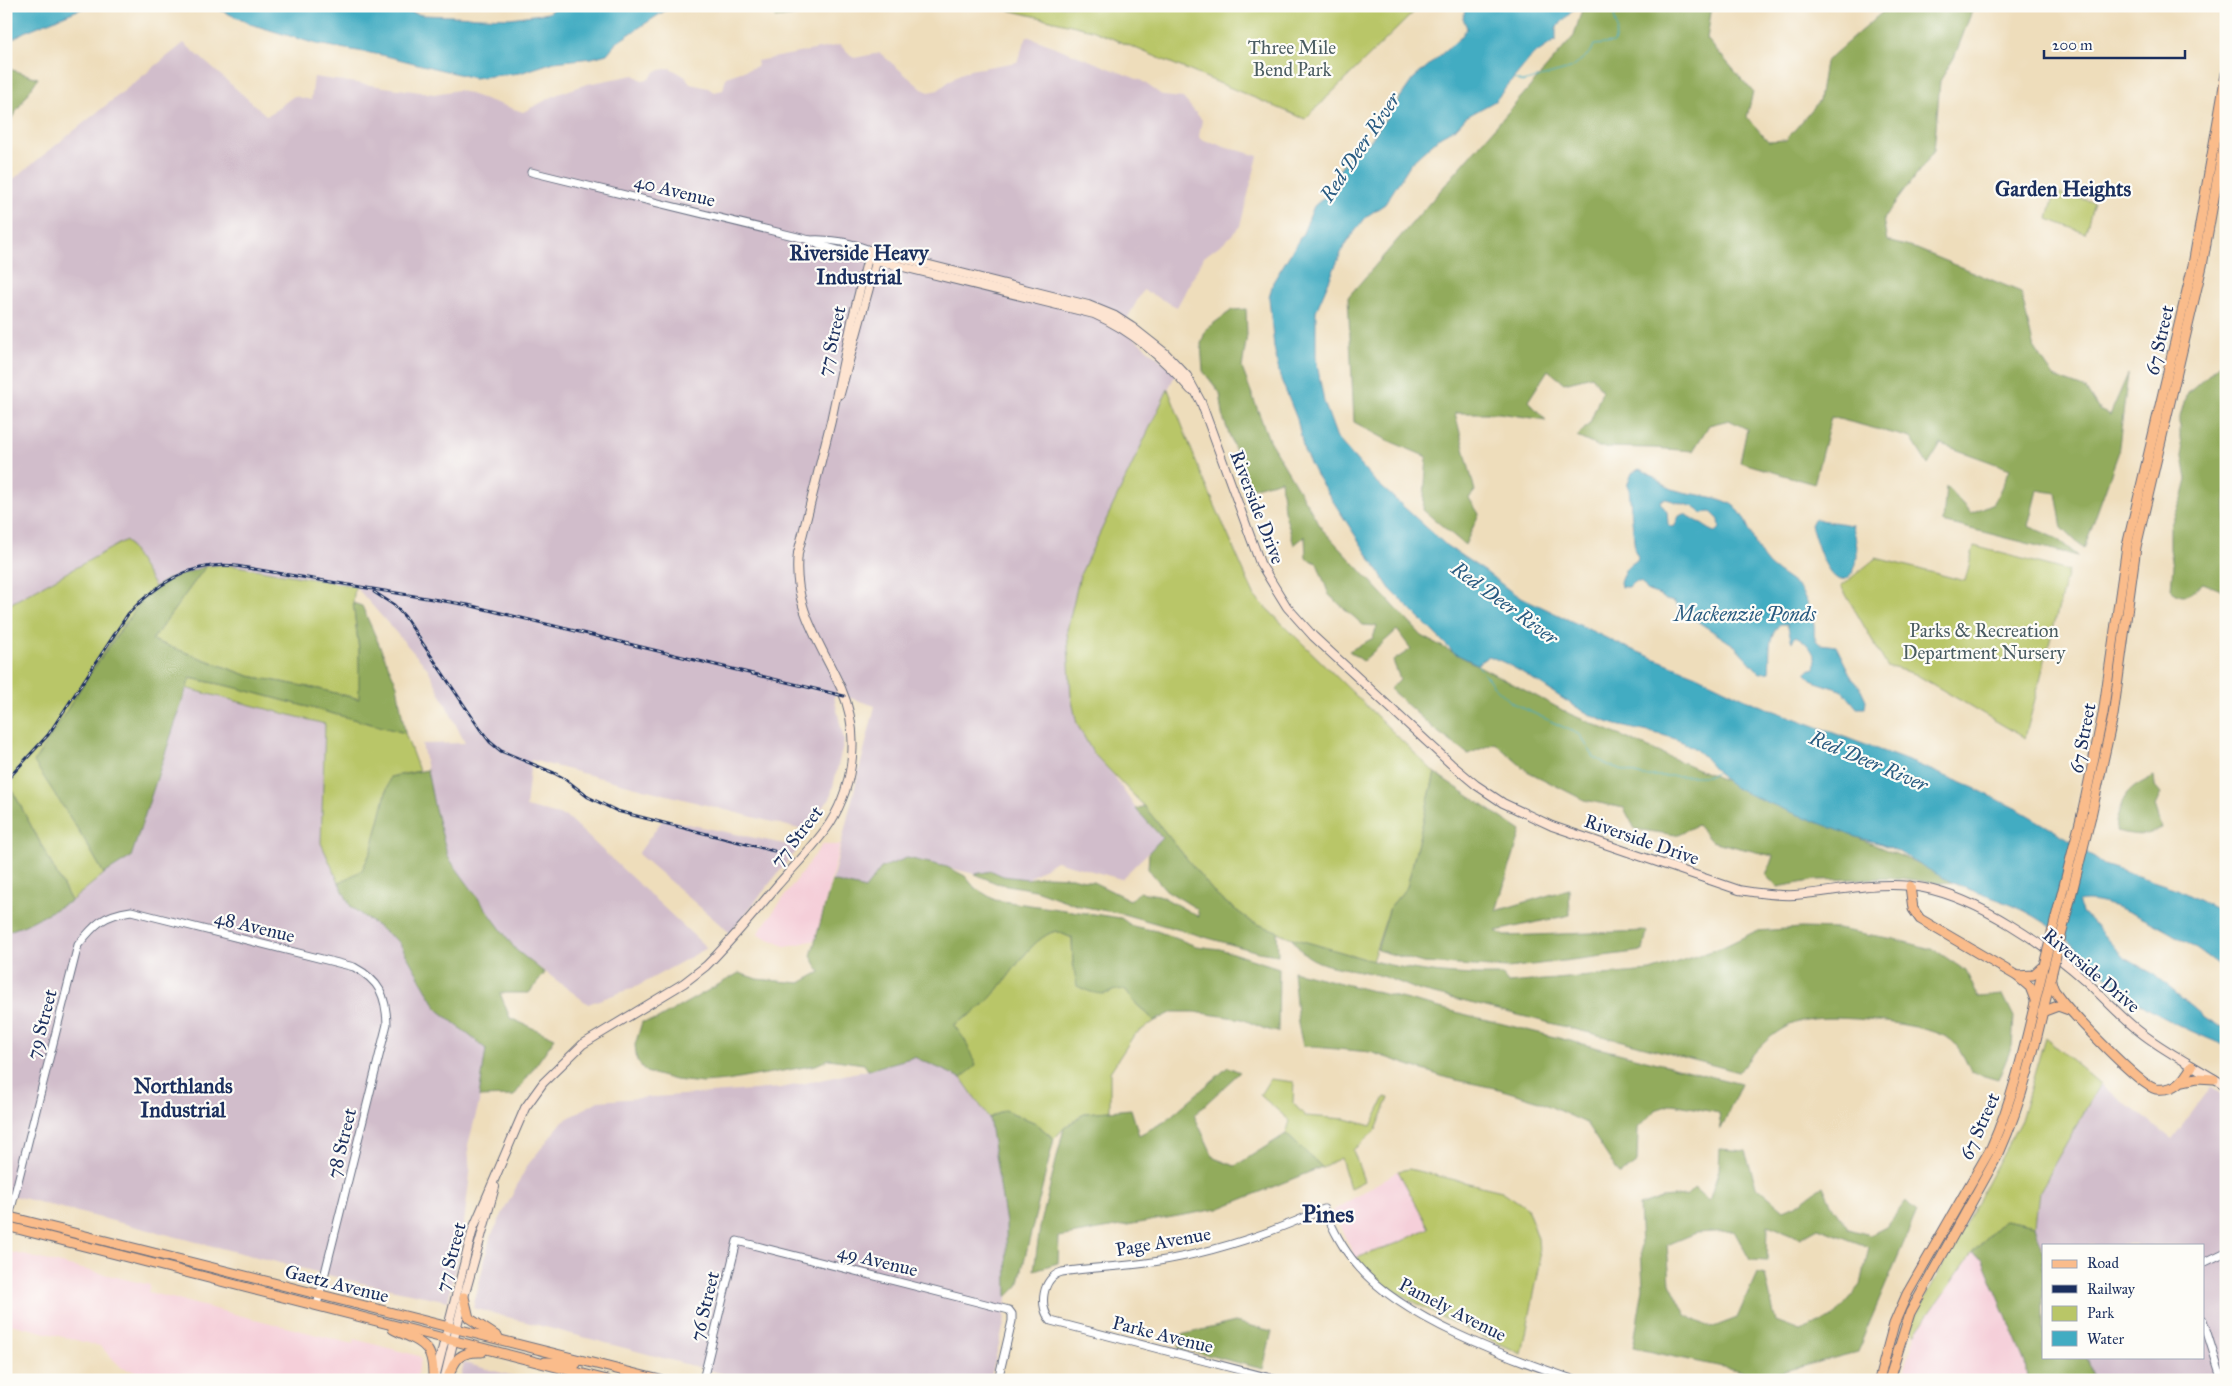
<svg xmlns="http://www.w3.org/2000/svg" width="2232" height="1386" viewBox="0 0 2232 1386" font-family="'IM FELL Great Primer',serif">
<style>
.built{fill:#f5cfd9}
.industrial{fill:#d1bdcb}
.green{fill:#b9c667;stroke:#6a7a62}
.forest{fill:#92ab5c;stroke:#566d5d;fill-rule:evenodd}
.water{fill:#42acc2;stroke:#2e6e90;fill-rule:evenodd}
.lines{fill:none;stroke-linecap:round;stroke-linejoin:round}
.stream{stroke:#42acc2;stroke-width:1}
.tertiary-casing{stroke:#656c7f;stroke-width:9}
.secondary-casing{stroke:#656c7f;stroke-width:10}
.primary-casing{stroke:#656c7f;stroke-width:11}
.tertiary{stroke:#fff;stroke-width:7}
.secondary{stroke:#fde4d1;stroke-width:8}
.primary{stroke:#fabc8b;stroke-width:9}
.rail-casing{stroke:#1b2f5e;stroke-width:3}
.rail{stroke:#fdfcf7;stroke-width:1;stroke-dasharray:4;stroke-linecap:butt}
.primary-bridge-casing{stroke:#656c7f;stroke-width:11;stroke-linecap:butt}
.primary-bridge{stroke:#fabc8b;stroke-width:9}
.labels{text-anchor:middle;stroke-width:4.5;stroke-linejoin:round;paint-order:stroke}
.park-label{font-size:19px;fill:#4a5c61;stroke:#fdfcf7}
.street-label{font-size:19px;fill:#1b2f5e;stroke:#fdfcf7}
.water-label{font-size:20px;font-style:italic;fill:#295b81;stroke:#fdfcf7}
.quarter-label{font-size:21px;font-weight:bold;fill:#1b2f5e;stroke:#fdfcf7}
.district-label{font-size:24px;font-weight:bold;fill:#1b2f5e;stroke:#fdfcf7}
</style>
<rect width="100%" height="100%" fill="#fdfcf7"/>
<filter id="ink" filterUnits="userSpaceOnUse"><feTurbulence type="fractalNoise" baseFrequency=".02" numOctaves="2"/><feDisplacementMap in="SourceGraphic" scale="10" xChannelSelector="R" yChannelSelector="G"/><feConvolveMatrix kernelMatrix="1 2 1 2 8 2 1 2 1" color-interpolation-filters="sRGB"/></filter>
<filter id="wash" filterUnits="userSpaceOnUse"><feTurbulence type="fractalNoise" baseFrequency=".0096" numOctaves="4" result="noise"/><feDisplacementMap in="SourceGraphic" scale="20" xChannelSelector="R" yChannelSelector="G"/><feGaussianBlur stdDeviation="1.12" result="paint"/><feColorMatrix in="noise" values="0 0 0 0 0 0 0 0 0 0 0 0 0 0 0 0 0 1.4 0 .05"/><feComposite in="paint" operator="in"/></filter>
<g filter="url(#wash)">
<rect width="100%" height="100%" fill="#edb"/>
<g class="built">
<path d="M822,845H840L815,940L787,947L757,934Z"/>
<path d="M1398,1171L1429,1228L1398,1243L1356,1258L1332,1211Z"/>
<path d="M6,1251L150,1285L148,1292L353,1344L354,1339L419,1356L421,1360L416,1380H166L122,1368L100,1346L6,1323Z"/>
<path d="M1972,1253L1982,1258L2026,1363L2028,1380H1902L1915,1334Z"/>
</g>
<g class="industrial">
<path d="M1027,36L1142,81L1163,96L1183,98L1202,120L1199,136L1200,139L1258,156L1240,226L1228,239L1204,257L1177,307L1143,290L1122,328L1176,373L1080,575L1077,588V724L1093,753L1114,776L1136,809L1162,839L1121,879L1056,861L1027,879L1003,876L992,871L975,874L907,858L881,868L865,889L832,881L875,706L844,696H834L844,741L830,799L803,830L531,760L526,807L567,817L707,948L636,987L588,1004L516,950L448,857L434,805L422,744L465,743L428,669L355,586L236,566L219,565L206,566L166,580L155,587L126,540L6,606V185L184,43L267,116L294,96L311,100L314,77L434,94L458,90L523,112L558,94L587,84L634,75L642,80L649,79L656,71L670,68L686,77L690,84L708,88L714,92L723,90L726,77L758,66L757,61L840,45L854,58L880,53L922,89L929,92L938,90L956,76L970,70L1017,62Z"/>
<path d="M185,688L325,724L321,843L351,907L399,942L438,1010L486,1049L479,1103L468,1145L470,1174L462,1239L448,1301L356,1282L6,1194V932L25,925L71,901L104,874L131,857L164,758Z"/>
<path d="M663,819L799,847L730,933L638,854Z"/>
<path d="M914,1057L961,1078L989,1118L1006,1223L1007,1297L1004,1324L990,1380H746L473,1308L490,1238L527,1166L563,1121L598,1101L781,1088L868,1070Z"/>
<path d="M2100,1084L2172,1139L2212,1086L2226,1096V1380H2094L2087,1357H2203V1245H2043V1254L2035,1225L2039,1191L2070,1133Z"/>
<path d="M464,1363L529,1380H460Z"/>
</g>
<g class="green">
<path d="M778,6H868L775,18Z"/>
<path d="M992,6H1420L1305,119L1092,30Z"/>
<path d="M2055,192L2094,202L2085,233L2048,219Z"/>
<path d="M1168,389L1199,469L1255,597L1435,773L1407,887L1390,907L1372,961L1292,938L1252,922L1217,896L1144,806L1093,753L1077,724L1071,696L1067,630L1080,575Z"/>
<path d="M126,540L155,587C107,639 72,703 35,762L84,839L104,874L71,901L10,786L6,788V606Z"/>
<path d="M1974,546L2068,571L2025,738L1915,674L1887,666L1841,586L1876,558L1965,581Z"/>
<path d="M219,565L236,566L355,586L353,603L359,650L360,699L319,689L249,676L152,640L206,566Z"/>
<path d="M189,678L233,687L405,733L419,771L390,777L372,849L362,871L339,883L321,843L325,724L185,688Z"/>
<path d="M1056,931L1072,938L1073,964L1115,989L1125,990L1135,1003L1155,1021L1134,1035L1110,1072V1111L1084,1113L1064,1128L1054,1139L1036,1123L1005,1110L989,1118L961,1078L976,1065L954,1025C969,1016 982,1007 994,994C1012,975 1030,938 1056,931Z"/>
<path d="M2045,1037L2100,1084L2039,1191L2035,1225L2005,1219L1972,1253L1915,1334L1910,1326L2021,1120Z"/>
<path d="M1270,1079L1294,1082L1293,1103L1305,1116L1346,1119L1371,1126L1385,1097L1389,1098L1376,1130L1353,1150L1364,1181L1350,1188L1341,1158L1322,1167L1286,1134L1290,1121L1260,1095Z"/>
<path d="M1409,1169L1502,1191L1527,1208L1538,1238L1540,1264L1522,1354L1439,1316L1377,1281L1356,1258L1398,1243L1429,1228L1398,1171Z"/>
</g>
<g class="forest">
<path d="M1583,6H1712L1707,39L1753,92L1747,117L1768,141L1786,140L1819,101L1825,62L1887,8L1974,6L1954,58L1940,81L1934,151L1883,219L1887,241L1917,249L2021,292L2033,345L2054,377L2086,389L2099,410L2110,415L2128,374L2118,454L2084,549L2062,528L2056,493L2037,490L2028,526L2056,538L2078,556L1943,522L1946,486L1971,513L1994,503L2010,469L1941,444L1928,465L1911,438L1831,417L1814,484L1740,462L1747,429L1729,420L1709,425L1693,451L1653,448L1599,447L1577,437L1590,423L1602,391L1592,376L1564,383L1548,370L1528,401L1546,420L1499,413H1455L1475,491L1469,498L1479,514L1465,545L1423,510L1427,457L1387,440L1354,422L1348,297L1574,36Z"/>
<path d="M6,68L38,78L6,127Z"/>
<path d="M1246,309L1247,335L1242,368L1269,440L1322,529L1422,636L1570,714L1961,882L1935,883L1900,878L1816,880L1778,887L1766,876L1773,856L1711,841L1697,825L1676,835L1635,829L1624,808L1584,800L1527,771L1495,743L1468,754L1435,730L1390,689L1400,679L1393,661L1411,649L1397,630L1363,661L1349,651L1373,638L1377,626L1363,625L1329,595L1317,563L1306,558L1305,536L1294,545L1284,510L1281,480L1249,489L1224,420L1220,393L1203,371L1201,344L1206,329L1232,310Z"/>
<path d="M2226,359V592L2203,583C2191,593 2185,601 2171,589L2173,566L2170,549V527L2183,496L2187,480L2180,438V417L2186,395Z"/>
<path d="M206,566L152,640L249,676L319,689L359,699V650L353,603L362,606L397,685L405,733L233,687L190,678L131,857L104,874L84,839L34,762L91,672L138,606L155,587L166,580Z"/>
<path d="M427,770L434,805L448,857L516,950L545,973L529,993H500L510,1018L555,1038L514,1096L479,1097L486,1049L438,1010L399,942L351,907L339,883L362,870L372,849L390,777Z"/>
<path d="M1435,773L1521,831L1496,911L1569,889L1570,915L1496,931L1504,936L1647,931L1643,951L1508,968L1423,963L1377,950L1390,907L1407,887Z"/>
<path d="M2154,776L2155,786L2161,793L2155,806L2162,828C2144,838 2135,835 2116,831C2115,823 2117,818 2119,811C2125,790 2135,786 2154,776Z"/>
<path d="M10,786L71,901L25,925L6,932V788Z"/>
<path d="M1144,806L1217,896L1252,922L1277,931L1278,955L1258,952L1123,914L1080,906L1035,890L996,883L975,874L992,871L1003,876L1027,879L1046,876L1072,877L1093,882L1130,900L1139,892L1159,895L1199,917L1197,909L1166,890L1148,869L1149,852L1162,838L1136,809Z"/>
<path d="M907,858L947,867L965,876L975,888L995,900L1121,918L1132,926L1157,931L1196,946L1220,949L1279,968L1278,1032L1265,1029L1242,1019L1194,1012H1173L1155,1021L1135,1003L1125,990C1117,989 1116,990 1109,993C1098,996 1087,991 1077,986L1073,964L1072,938L1056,931C1030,938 1012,975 994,994C983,1007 969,1016 954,1025L965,1040L976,1066L961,1078L914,1057L868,1070L864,1064L829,1059L816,1065L727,1081L703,1083L675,1080L646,1072L637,1061L635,1045L642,1022L656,1020L739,973L757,979L800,983L820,972L811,956L832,881L865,889L881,868Z"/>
<path d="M1801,928L1837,929L1894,939L1935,950L1966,971L1978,997L2003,995L2014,1017L2012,1046L1998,1080L1971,1072C1966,1062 1959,1044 1948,1038C1922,1023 1836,1014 1806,1020C1776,1026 1756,1049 1739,1072L1622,1041L1418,990C1403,984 1390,978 1374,974C1343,966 1309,970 1292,938C1319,945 1346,954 1373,961C1417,972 1457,976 1502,975L1508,983L1650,971L1723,947L1756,931Z"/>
<path d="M1293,971L1741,1084L1721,1129L1719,1113L1673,1104L1655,1110L1638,1128L1637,1162L1620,1175L1586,1123L1536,1100L1499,1089L1447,1078L1370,1052L1303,1046L1298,1024Z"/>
<path d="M1228,1067L1240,1072L1194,1115L1214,1158L1235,1166L1286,1134L1322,1167L1218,1209L1059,1237L1058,1263L1034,1270L1040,1227L1064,1128L1085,1113L1131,1109L1139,1135L1164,1122Z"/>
<path d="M1005,1110L1036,1123L1054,1139L1018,1286L1007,1297L1006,1223L989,1118Z"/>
<path d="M1720,1149L1745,1151L1756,1186L1784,1210L1798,1204L1823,1186L1832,1206L1849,1229L1870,1235L1886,1227L1906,1201L1917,1212L1857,1352L1765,1376L1633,1348L1643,1288L1639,1206L1662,1198L1686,1196L1694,1188L1709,1201L1719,1170ZM1768,1225L1800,1238L1818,1228L1869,1247L1861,1285L1833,1318L1800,1331L1776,1322L1765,1275L1757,1273L1737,1318L1711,1328L1686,1315L1670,1283L1667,1245L1696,1233L1734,1231L1750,1260L1767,1261Z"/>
<path d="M2005,1219L2035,1225L2043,1254V1357H2087L2094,1380H2028L2026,1363L1982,1258L1972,1253Z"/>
<path d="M1235,1322L1272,1331L1263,1369L1179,1348L1181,1335Z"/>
</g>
<g class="water">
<path d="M6,6H88L24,32L6,43Z"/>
<path d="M212,6H386L422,15L510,18L548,13L557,6H672L616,43L607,54L592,58L554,62L520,73L474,78L382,55L316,44L250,24Z"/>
<path d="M1466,6H1577L1556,28V40L1532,56L1495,101L1466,117L1456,128L1441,136L1411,163L1385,204L1367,216L1345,244L1316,311V358L1324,402L1337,438L1374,480L1447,546L1486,572L1513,593L1623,646L1696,675L1756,704L1914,763L1974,788L2019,810L2067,838L2104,865L2177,889L2226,914V937L2218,938L2226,945V972C2201,948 2112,893 2078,902L2083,914H2085L2123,957L2152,973L2203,1016L2219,1026L2226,1027V1046C2190,1031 2152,1015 2122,990C2093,965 2068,935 2034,916C2010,902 1982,895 1956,884C1933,874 1912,858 1889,847C1878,842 1864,840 1853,836C1814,821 1776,807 1739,790C1718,780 1711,759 1692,747C1666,731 1635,732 1607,722C1564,706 1532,672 1489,656L1477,664L1454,653L1390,589L1316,475L1304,451L1297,419L1280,377L1274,347L1269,298L1273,282L1303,233L1314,206L1327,195L1342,165L1352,153L1370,141L1413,79L1461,37L1467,28L1463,18Z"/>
<path d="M1639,469C1651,473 1657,481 1668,487C1687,497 1726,493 1739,511C1751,527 1754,549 1768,564C1778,575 1797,581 1804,596C1808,605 1812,616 1814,625C1815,631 1813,635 1816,640L1820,644L1836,646L1852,678L1860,687L1866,700L1865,708H1857L1843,691L1813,681L1805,673L1808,670L1815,668C1819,656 1806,640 1795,636L1792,642L1787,624H1780C1766,638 1771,655 1769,672L1760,673L1735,646L1683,612L1674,602L1666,600L1660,595L1648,591L1641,582H1634L1629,587H1621L1620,582L1626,568L1637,560L1638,557L1635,551L1629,489L1627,486L1632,473ZM1666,499L1694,507L1702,513L1711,512L1719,520L1720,528L1716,532C1709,531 1694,517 1684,514L1679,516L1675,526L1671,527L1668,524L1667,512L1660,502L1661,500Z"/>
<path d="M1814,519L1852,525C1858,540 1863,578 1840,580C1824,574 1816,540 1811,525Z"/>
</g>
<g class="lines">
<g class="stream">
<path d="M1514,79L1522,82L1570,69L1591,52L1594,45L1614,43L1617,29L1612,6"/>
<path d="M1477,664L1493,685L1512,703L1580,735L1594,757L1608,765L1642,776H1709L1716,773"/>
</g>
</g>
</g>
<g filter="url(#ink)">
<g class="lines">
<defs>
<g id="tertiary">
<path d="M531,172L810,240L819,245L867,258"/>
<path d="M810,240C830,239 852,243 870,250"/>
<path d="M9,1217L78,945C95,924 103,915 131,911L354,967C380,981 386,996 387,1024L317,1305"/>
<path d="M2203,1263L2226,1252"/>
<path d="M2203,1320L2222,1380"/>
<path d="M703,1380L737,1241L1009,1310L1012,1314V1321L998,1380"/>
<path d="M1278,1380L1051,1321C1038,1308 1042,1277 1062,1272C1092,1267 1123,1267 1153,1262C1213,1253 1269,1234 1324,1209C1333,1229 1342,1248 1357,1265C1401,1319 1510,1358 1575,1380"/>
</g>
<g id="secondary">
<path d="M867,258L1094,314C1133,331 1163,358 1191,390"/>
<path d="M840,394L878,255"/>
<path d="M445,1376L464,1297L495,1187"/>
<path d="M435,1378L473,1229L525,1108L543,1083L583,1044L684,983L706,966C731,941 753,914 776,887C794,866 815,846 830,823C855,783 860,731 841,688C820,642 792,607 798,553L831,421L852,321L870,250L1088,305L1115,316L1132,327L1165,353L1187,376L1201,402L1260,563L1287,607L1313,636L1341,662L1451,764L1476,785L1503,803L1552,826L1739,890C1758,893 1776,896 1795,895C1837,892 1882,879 1924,888C1979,899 2046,945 2087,982C2104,998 2120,1016 2139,1031C2166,1053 2197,1067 2226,1086"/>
</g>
<g id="primary">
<path d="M2083,810L2103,714L2127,546L2193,265L2226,74"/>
<path d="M2091,816L2113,716L2136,547L2202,266L2226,130"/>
<path d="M1910,886L1913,909L1920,919L2017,976L2030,987L2035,1000"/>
<path d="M2017,976L2033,975L2043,966"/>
<path d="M2051,980C2052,986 2053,990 2057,994C2069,1011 2140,1086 2156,1089C2176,1091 2183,1081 2192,1066"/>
<path d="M2042,1012L2058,1006L2069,1010"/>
<path d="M2183,1081L2197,1078L2214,1079"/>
<path d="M6,1216L660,1380"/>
<path d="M6,1226L607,1380"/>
<path d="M464,1297L469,1318L498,1337"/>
<path d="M393,1329C423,1344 434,1343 433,1380"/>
<path d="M545,1362C555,1361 566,1365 576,1364L578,1360"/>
<path d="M447,1380C455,1360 458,1351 482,1352"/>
<path d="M1879,1380L1894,1324L1907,1294L1991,1148C2017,1090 2029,1026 2044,965"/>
<path d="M1889,1380L1910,1313L2000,1151C2025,1095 2038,1032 2052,972"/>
</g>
</defs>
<use href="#tertiary" class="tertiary-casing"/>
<use href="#secondary" class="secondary-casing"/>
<use href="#primary" class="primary-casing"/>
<use href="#tertiary" class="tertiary"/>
<use href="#secondary" class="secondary"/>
<use href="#primary" class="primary"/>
<defs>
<g id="rail">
<path d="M374,592L394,605L405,617L480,729L490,742L501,751L554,773L565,779L588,797L617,811L774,851"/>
<path d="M6,781L48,735L128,614C157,583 192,561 236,566L468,605L844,696"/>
</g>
</defs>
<use href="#rail" class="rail-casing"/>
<use href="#rail" class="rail"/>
<defs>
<g id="primary-bridge">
<path d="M2044,965L2083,810"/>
<path d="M2052,972L2091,816"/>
</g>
</defs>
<use href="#primary-bridge" class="primary-bridge-casing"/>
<use href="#primary-bridge" class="primary-bridge"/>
</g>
</g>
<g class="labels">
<g class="park-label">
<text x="1292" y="54">Three Mile<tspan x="1292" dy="22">Bend Park</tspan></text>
<text x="1984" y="637">Parks &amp; Recreation<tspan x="1984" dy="22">Department Nursery</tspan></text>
</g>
<g class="street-label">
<text transform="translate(675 190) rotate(14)" y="7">40 Avenue</text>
<text transform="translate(2159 340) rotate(-77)" y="7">67 Street</text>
<text transform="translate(831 341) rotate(-77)" y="7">77 Street</text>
<text transform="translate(1258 507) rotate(69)" y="7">Riverside Drive</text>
<text transform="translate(2082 738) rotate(-79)" y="7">67 Street</text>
<text transform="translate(796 836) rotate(-52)" y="7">77 Street</text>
<text transform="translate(1642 839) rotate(19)" y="7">Riverside Drive</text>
<text transform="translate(255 926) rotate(14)" y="7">48 Avenue</text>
<text transform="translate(2092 970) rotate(40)" y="7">Riverside Drive</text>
<text transform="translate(41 1024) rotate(-75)" y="7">79 Street</text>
<text transform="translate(1979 1126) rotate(-66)" y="7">67 Street</text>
<text transform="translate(341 1143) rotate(-76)" y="7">78 Street</text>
<text transform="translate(1163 1241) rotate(-10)" y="7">Page Avenue</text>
<text transform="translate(450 1257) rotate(-75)" y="7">77 Street</text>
<text transform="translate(878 1260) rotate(14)" y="7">49 Avenue</text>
<text transform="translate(337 1283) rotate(14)" y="7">Gaetz Avenue</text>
<text transform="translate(704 1306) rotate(-76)" y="7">76 Street</text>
<text transform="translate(1453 1309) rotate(27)" y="7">Pamely Avenue</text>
<text transform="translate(1163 1334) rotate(14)" y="7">Parke Avenue</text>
</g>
<g class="water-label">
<text transform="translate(1360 147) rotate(-56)" y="7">Red Deer River</text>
<text transform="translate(1505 603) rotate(36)" y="7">Red Deer River</text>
<text x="1745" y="621">Mackenzie Ponds</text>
<text transform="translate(1869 761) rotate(23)" y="7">Red Deer River</text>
</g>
<g class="quarter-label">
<text x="2063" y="196">Garden Heights</text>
<text x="859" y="260">Riverside Heavy<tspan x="859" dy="24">Industrial</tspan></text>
<text x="183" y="1093">Northlands<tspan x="183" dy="24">Industrial</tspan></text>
</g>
<g class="district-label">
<text x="1328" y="1222">Pines</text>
</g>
</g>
<rect width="2232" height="1386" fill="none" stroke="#fdfcf7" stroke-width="25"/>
<rect x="2042" y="1244" width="162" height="115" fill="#fdfcf7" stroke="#a3aaba"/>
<rect x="2052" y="1260" width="25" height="8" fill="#fabc8b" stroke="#a3aaba"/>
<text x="2087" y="1268" font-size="15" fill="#1b2f5e">Road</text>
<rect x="2052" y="1285" width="25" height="8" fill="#1b2f5e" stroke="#a3aaba"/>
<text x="2087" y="1294" font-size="15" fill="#1b2f5e">Railway</text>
<rect x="2052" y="1306" width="25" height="15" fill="#b9c667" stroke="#a3aaba"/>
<text x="2087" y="1318" font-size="15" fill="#1b2f5e">Park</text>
<rect x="2052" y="1331" width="25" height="15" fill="#42acc2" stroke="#a3aaba"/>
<text x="2087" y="1344" font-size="15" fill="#1b2f5e">Water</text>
<path d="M2044 50v8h141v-8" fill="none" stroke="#1b2f5e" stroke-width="2.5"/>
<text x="2052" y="50" font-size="15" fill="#1b2f5e" stroke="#fdfcf7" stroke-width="4" paint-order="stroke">200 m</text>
</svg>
